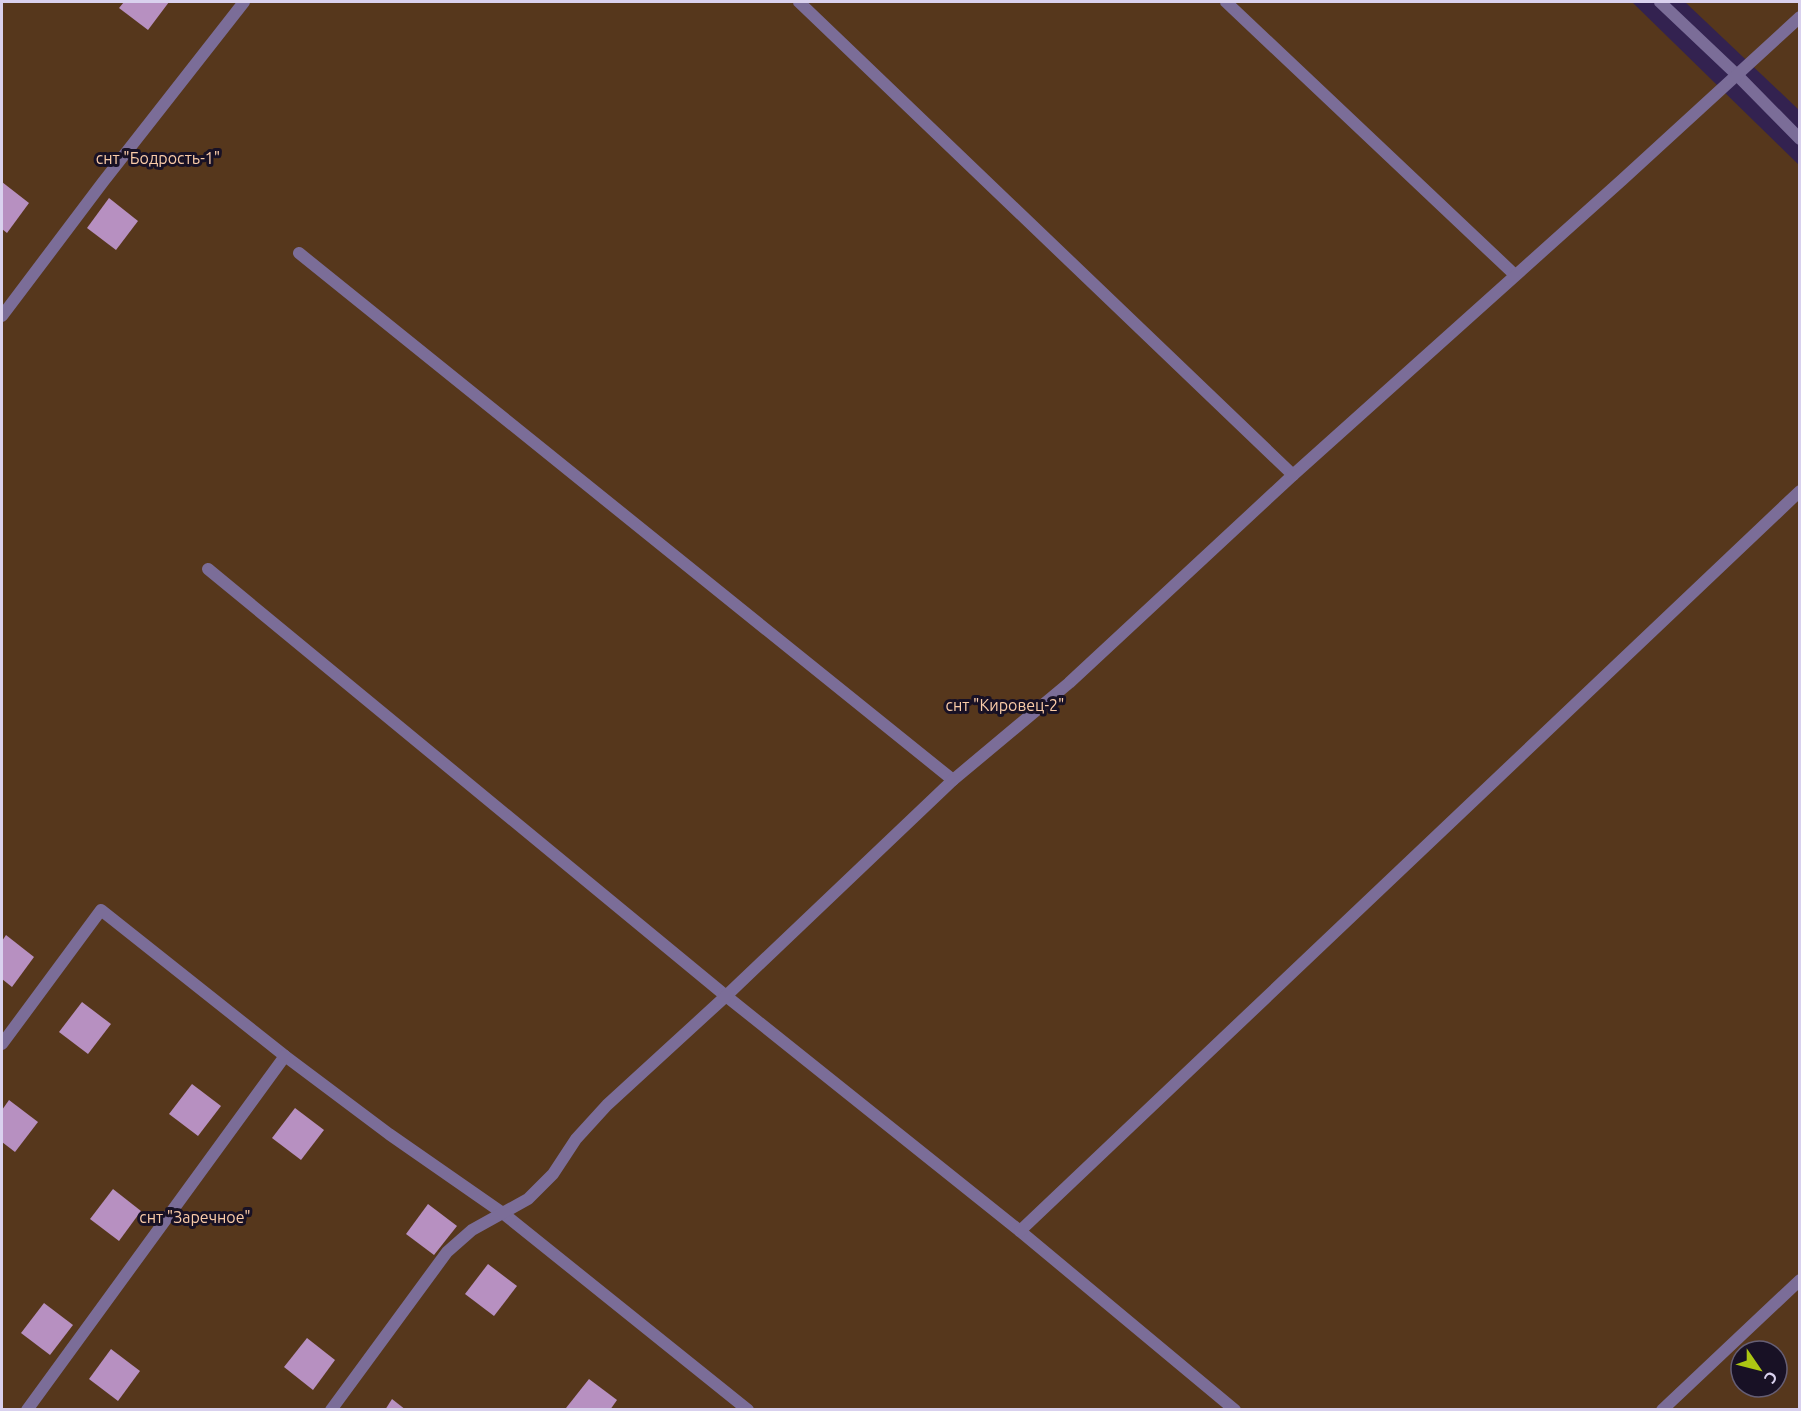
<svg xmlns="http://www.w3.org/2000/svg" width="1801" height="1411" viewBox="0 0 1801 1411" font-family="Ubuntu,sans-serif">
<style>
.green{fill:#56371c;fill-rule:evenodd}
.building{fill:#b790c1}
.lines{fill:none;stroke-linecap:round;stroke-linejoin:round}
.service{stroke:#7b6d98;stroke-width:12}
.minor{stroke:#7b6d98;stroke-width:12}
.labels{text-anchor:middle;stroke-width:6;stroke-linejoin:round;paint-order:stroke}
.park-label{font-size:16px;fill:#fbcca8;stroke:#181125}
</style>
<rect width="100%" height="100%" fill="#332250"/>
<g class="green">
<path d="M2,2H1632L1799,165V1409L2,1410ZM1741,1351H1777V1387H1741Z"/>
<path d="M1685,2H1799V110Z"/>
</g>
<g class="building">
<path d="M124,2H169L148,30L119,8Z"/>
<path d="M2,182L29,203L7,233L2,229Z"/>
<path d="M109,198L138,221L116,250L87,228Z"/>
<path d="M6,935L34,957L12,987L2,979V941Z"/>
<path d="M82,1002L111,1024L88,1054L59,1032Z"/>
<path d="M192,1084L221,1106L198,1136L169,1114Z"/>
<path d="M9,1100L38,1122L15,1152L2,1142V1110Z"/>
<path d="M295,1108L324,1130L301,1160L272,1138Z"/>
<path d="M113,1189L141,1211L119,1241L90,1219Z"/>
<path d="M428,1204L457,1226L434,1255L406,1234Z"/>
<path d="M488,1264L517,1286L494,1316L465,1294Z"/>
<path d="M44,1303L73,1325L50,1355L21,1333Z"/>
<path d="M307,1338L335,1360L313,1390L284,1367Z"/>
<path d="M111,1349L140,1371L118,1401L89,1379Z"/>
<path d="M589,1379L617,1400L610,1410H568L566,1408Z"/>
<path d="M392,1399L406,1410H385Z"/>
</g>
<g class="lines">
<g class="service">
<path d="M799,2L1293,475"/>
<path d="M1226,2L1515,275"/>
<path d="M1660,2L1736,74L1800,139"/>
<path d="M299,253L953,780"/>
<path d="M2,316L103,182L244,2"/>
<path d="M208,569L726,996L1020,1231L1235,1410"/>
<path d="M2,1044L101,910L285,1056L389,1134L504,1214L748,1410"/>
<path d="M1020,1231L1800,491"/>
<path d="M27,1410L285,1056"/>
<path d="M1662,1410L1800,1280"/>
</g>
<path class="minor" d="M331,1410L447,1252L472,1230L528,1199L553,1174L576,1139L607,1105L726,996L953,780L1069,683L1293,475L1622,180L1800,17"/>
</g>
<g class="labels">
<g class="park-label">
<text x="158" y="164">снт "Бодрость-1"</text>
<text x="1005" y="711">снт "Кировец-2"</text>
<text x="195" y="1223">снт "Заречное"</text>
</g>
</g>
<rect width="1801" height="1411" fill="none" stroke="#d9d1ee" stroke-width="6"/>
<g transform="translate(1759 1369) rotate(125)"><circle r="28" fill="#181125" stroke="#655e75" stroke-width="1.5"/>
<path d="M0-4.5L10 22L0 15L-10 22Z" fill="#acc613"/>
<text y="-9" font-size="16" font-weight="bold" text-anchor="middle" fill="#d9d1ee">С</text>
</g>
</svg>
